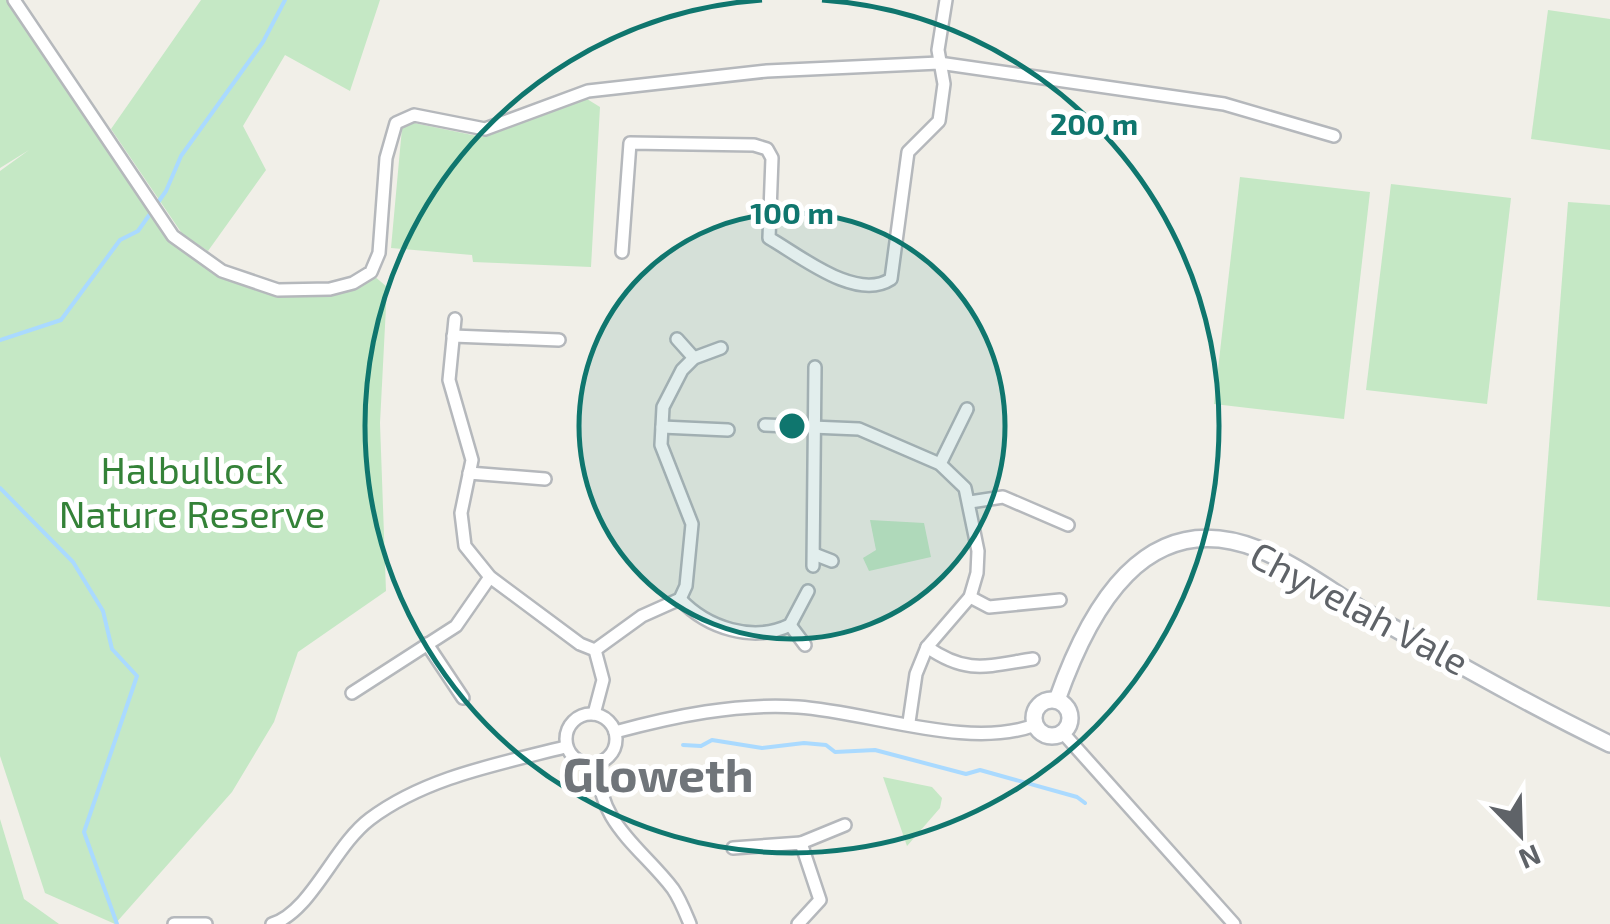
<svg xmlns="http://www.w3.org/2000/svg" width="1610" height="924" viewBox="0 0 1610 924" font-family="'Exo 2',sans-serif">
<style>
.green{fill:#c5e8c5}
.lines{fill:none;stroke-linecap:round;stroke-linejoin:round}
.stream{stroke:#aadaff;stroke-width:4}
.street-casing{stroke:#b5b8bc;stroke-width:16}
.secondary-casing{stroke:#b6babf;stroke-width:20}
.street{stroke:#fff;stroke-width:11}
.secondary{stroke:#fff;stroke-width:15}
.ring{fill:none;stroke:#0f766e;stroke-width:5}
.labels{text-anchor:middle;stroke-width:10;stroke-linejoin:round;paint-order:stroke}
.park-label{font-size:38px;fill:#348238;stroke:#fff}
.street-label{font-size:38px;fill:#5f6368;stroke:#fff}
.district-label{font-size:48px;font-weight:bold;fill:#70757a;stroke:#fff}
.centre{fill:#0f766e;stroke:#fff;stroke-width:5}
.ring-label{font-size:30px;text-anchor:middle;font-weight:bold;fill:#0f766e;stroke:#fff;stroke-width:10;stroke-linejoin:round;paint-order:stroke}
</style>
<rect width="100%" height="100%" fill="#f1efe8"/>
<g class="green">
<path d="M0,0H14L81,112L85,110L183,246L243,279L277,290L312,289L373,275L387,287L380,423L386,591L298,652L274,722L232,792L115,924L45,893L0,756V171L29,150L0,168Z"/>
<path d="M201,0H380L350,91L285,55L243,126L266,170L208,251L183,235L111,129Z"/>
<path d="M1548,10L1610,19V150L1531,139Z"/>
<path d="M587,99L600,107L591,267L473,262L472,255L391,248L402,128L414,123L482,137Z"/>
<path d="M1240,177L1370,192L1344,419L1214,404Z"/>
<path d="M1391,184L1511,198L1487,404L1366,390Z"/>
<path d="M1568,202L1610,205V607L1537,600Z"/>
<path d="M870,520L924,523L931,557L869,571L863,558L876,550Z"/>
<path d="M883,777L932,787L942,798L940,808L907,846Z"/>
<path d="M0,819L24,899L59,924H0Z"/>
</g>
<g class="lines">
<g class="stream">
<path d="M0,340L61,320L120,240L138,231L166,191L181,156L263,42L285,0"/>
<path d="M0,488L73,562L103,611L112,649L137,676L84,832L117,924"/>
<path d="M683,745L701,746L712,740L762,748L804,743L826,745L835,752L875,750L966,774L980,770L1077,797L1085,803"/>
</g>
<defs>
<g id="street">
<path d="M14,0L173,236L222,271L278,290L330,289L353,283L371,272L379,253L386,158L396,123L414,115L485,129L588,91L767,71L939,63L1224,104L1334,136"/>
<path d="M622,252L630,143L754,145L767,149L772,158L769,238C799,255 856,302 891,279L908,152L939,121L944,84L938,50L946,0"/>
<path d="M455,319L449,380L472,460L461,513L465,546L490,577L580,644L595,650L603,680L594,714"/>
<path d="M453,336L559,340"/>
<path d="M677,339L694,358"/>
<path d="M765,425L859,429L940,464L965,488L978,551L977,573L970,597L927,647L916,674L909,722"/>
<path d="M662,427L728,430"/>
<path d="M940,464L967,409"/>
<path d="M469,473L545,479"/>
<path d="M970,502L1003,497L1068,525"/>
<path d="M814,554L832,561"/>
<path d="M813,566L815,367"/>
<path d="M970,597L989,607L1060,600"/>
<path d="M680,599C707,628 753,643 790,625L808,591"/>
<path d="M790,625L805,645"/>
<path d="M427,644L463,698"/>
<path d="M927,647C967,675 987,666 1033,659"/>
<path d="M595,650L642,616L680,599L686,586L692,524L661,445L663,407L682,370L694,358L721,348"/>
<path d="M352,693L456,626L490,577"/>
<circle cx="591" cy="739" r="25"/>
<path d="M615,732C674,716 737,703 798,707C870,712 969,750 1035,725"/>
<path d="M1063,733L1234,924"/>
<path d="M600,763C593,820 643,849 673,889C680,899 685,912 690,924"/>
<path d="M801,843L845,825"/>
<path d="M733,848L801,843L820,900L798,924"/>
<path d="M174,924H206"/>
<path d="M272,924C311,912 334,846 370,819C426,777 499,764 565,747"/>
</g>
<g id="secondary">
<circle cx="1052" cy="718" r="18"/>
<path d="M1057,700C1088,612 1144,504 1258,549C1300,566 1337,596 1376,618C1453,661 1531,706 1610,744"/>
</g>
</defs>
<use href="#street" class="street-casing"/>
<use href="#secondary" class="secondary-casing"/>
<use href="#street" class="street"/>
<use href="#secondary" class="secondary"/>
</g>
<circle cx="792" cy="426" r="213" fill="#0f766e" fill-opacity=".12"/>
<g class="ring">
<circle cx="792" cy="426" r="213"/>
<path d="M822 0A427 427 0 1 1 762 0"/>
</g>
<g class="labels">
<g class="park-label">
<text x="192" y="484">Halbullock<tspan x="192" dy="44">Nature Reserve</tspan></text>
</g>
<g class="street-label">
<text transform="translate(1359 609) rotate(28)" y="13">Chyvelah Vale</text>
</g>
<g class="district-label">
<text x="658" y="792">Gloweth</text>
</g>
</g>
<circle cx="792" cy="426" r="15" class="centre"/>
<g class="ring-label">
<text x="1094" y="135">200 m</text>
<text x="792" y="224">100 m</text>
</g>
<g transform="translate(1520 834) rotate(157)" stroke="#ffffff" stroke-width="8" paint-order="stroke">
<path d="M0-8L18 38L0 25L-18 38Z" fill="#5f6368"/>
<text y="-15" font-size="28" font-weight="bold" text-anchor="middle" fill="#5f6368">N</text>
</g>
</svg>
